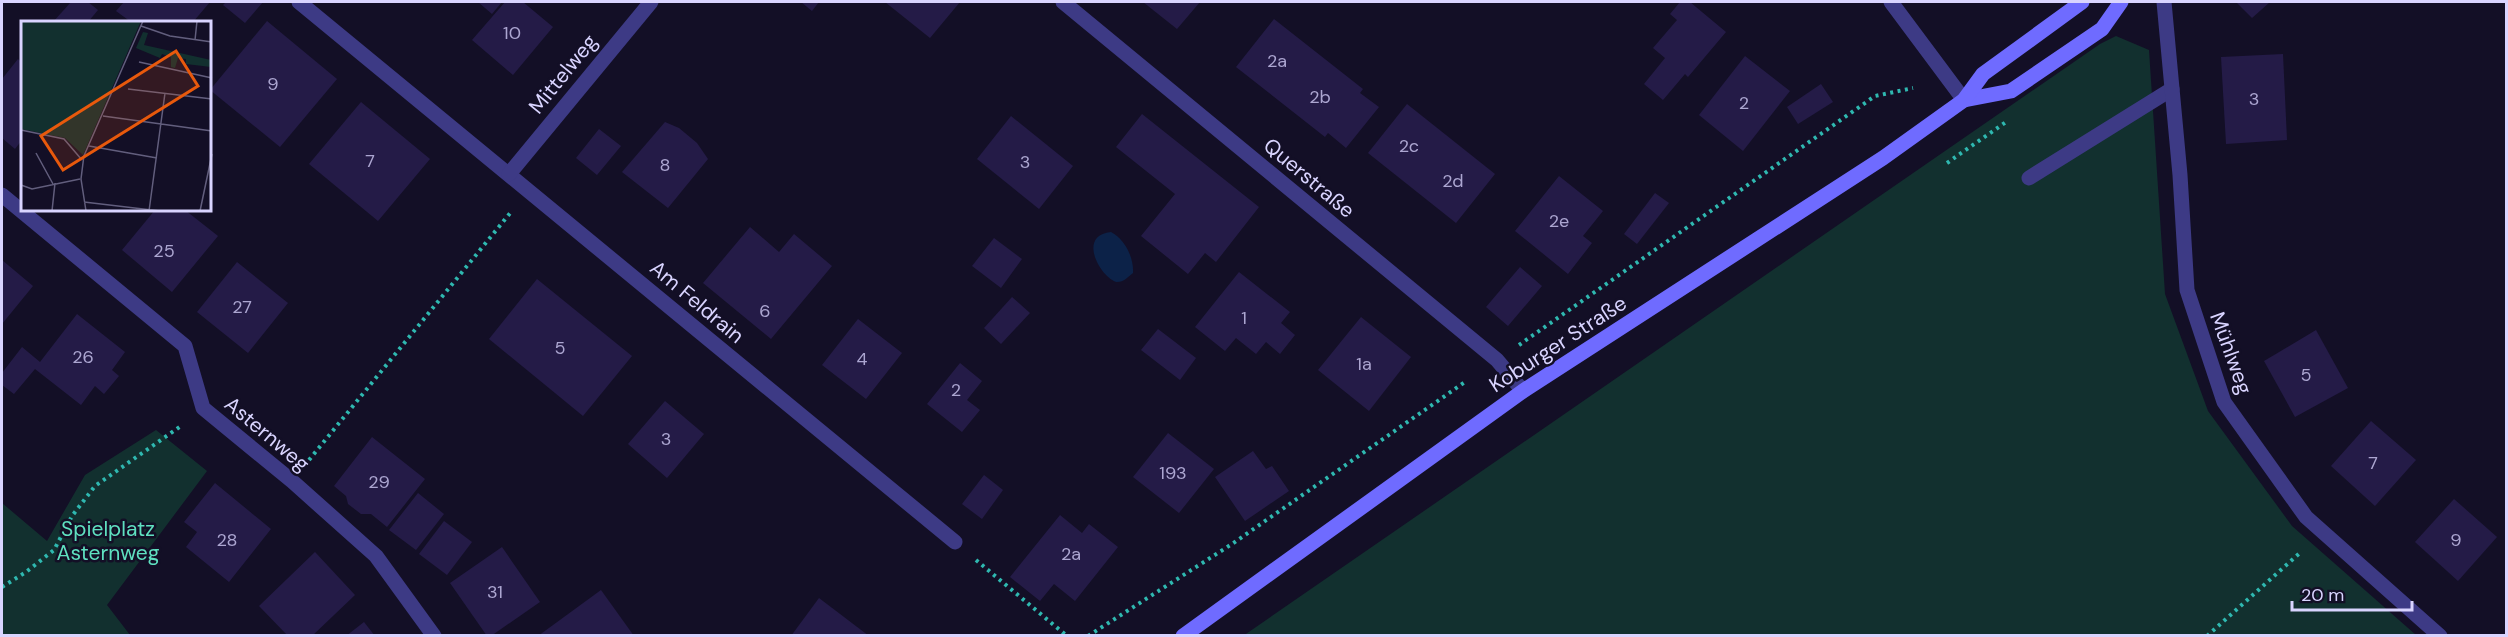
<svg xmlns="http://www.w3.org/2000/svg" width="2508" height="637" viewBox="0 0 2508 637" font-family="'DM Sans',sans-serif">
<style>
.green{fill:#12302f}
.water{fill:#0c2248}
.building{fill:#241b47}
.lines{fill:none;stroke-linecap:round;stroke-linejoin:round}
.path{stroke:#2fb8b0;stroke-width:4;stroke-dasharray:3 4.5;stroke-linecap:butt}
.service{stroke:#3d3a85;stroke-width:15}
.minor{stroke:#3d3a85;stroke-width:15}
.secondary{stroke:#6f6bff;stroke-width:15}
.labels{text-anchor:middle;stroke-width:5;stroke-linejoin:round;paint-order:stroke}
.number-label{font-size:18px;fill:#aca6d1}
.street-label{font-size:21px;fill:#d9d4ff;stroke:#130f26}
.park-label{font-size:21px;fill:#5fe0c0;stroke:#130f26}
.inset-road{fill:none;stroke:#625e7d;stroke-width:1.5}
.view{fill:#e8590c;fill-opacity:0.15;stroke:#e8590c;stroke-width:3}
.inset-edge{fill:none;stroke:#d9d4ff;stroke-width:3}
</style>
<rect width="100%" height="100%" fill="#130f26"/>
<g class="green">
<path d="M2116,36L2149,50L2165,294L2208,411L2292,526L2416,635L1243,636L2100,44Z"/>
<path d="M156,430L207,471L107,605L130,635H2V503L47,541L85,475Z"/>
</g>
<path class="water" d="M1111,232C1125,239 1134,258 1133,273C1128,277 1124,282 1117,282C1103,280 1075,236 1111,232Z"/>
<g class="building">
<path d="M71,2H88L98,10L88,22H53Z"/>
<path d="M124,2H210L193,22H131L116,11Z"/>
<path d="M226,2H263L245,23L223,5Z"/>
<path d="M478,2H502L492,14Z"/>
<path d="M505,2H523L553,27L513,75L472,40Z"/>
<path d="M801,2H819L812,11Z"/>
<path d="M885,2H960L930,38Z"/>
<path d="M1143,2H1200L1177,29Z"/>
<path d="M1680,2H1690L1726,32L1688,77L1685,74L1663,100L1644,84L1665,58L1653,48L1677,20L1670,14Z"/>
<path d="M2236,2H2270L2252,18Z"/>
<path d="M1274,19L1363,89L1360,93L1379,107L1346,148L1328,133L1325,137L1236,67Z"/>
<path d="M267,21L337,79L280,147L210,90Z"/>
<path d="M2283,54L2287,140L2226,144L2221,57Z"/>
<path d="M1745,56L1790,91L1743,151L1699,115Z"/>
<path d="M18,59L22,63V140L15,149L2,138V79Z"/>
<path d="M1821,84L1833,102L1798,124L1787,107Z"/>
<path d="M361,102L430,159L378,221L309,164Z"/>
<path d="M1407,104L1495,174L1456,223L1368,153Z"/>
<path d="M1142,114L1259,207L1216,262L1205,253L1188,274L1141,236L1175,194L1116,147Z"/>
<path d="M1011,116L1073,166L1039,209L977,159Z"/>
<path d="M665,122L679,128L697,143L708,159L668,208L622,172Z"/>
<path d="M599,129L621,146L597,175L576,158Z"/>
<path d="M1559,176L1603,211L1583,236L1592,243L1568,274L1515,231Z"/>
<path d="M1655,193L1669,203L1637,244L1624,234Z"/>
<path d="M155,210H185L218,236L172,292L122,250Z"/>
<path d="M750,227L779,252L794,234L832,266L771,339L703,283Z"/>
<path d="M994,238L1022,259L1001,288L972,266Z"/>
<path d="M2,260L33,286L2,324Z"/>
<path d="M237,262L288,303L248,353L197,312Z"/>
<path d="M1520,267L1542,286L1508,326L1486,307Z"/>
<path d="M1239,272L1290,312L1281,323L1295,335L1280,354L1266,342L1256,354L1236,338L1225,351L1195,327Z"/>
<path d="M537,279L632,356L583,416L489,339Z"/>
<path d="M1012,297L1030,313L1001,344L984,328Z"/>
<path d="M77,314L125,352L112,370L119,376L104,394L95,386L81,405L35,369L14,394L2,385V373L22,347L40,362Z"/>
<path d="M1361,317L1411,357L1369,411L1318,370Z"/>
<path d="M858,319L902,353L866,399L822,365Z"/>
<path d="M1158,329L1196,358L1180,380L1141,350Z"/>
<path d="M2316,330L2348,388L2295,417L2264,361Z"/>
<path d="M960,363L982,381L967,400L980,410L962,432L927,404Z"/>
<path d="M665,401L704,434L667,478L628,444Z"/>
<path d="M2371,421L2416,460L2375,506L2331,466Z"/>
<path d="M1168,433L1214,469L1179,513L1133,477Z"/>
<path d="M372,437L425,479L387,527L371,514H361L348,504L346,496L334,486Z"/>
<path d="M1253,451L1266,469L1272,466L1289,491L1245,521L1215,477Z"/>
<path d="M984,475L1003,490L982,519L962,504Z"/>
<path d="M215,483L271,529L229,582L186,547L197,532L184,522Z"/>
<path d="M418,493L444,514L416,550L389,530Z"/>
<path d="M2454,499L2497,537L2458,581L2415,542Z"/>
<path d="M1060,515L1082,533L1089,524L1118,547L1075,601L1054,584L1040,601L1010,577Z"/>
<path d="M444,521L472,542L447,575L419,554Z"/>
<path d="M502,547L540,602L491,636H487L450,583Z"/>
<path d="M315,552L355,595L312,636H288L259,606Z"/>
<path d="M601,590L634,636H538Z"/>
<path d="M819,598L869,636H791Z"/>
<path d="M364,622L375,636H346Z"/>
</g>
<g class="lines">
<g class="path">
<path d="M1947,163L2006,122"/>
<path d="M1519,345L1875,96L1913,88"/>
<path d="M309,460L511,212"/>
<path d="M976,560L1067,636"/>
<path d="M2,587L26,572L54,550L72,516L95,486L181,426"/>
<path d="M1088,636L1232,544L1465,382"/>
<path d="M2207,636L2302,551"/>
</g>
<path class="service" d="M2029,178L2172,89"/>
<g class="minor">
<path d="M299,2L955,542"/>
<path d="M1063,2L1497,360L1523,391"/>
<path d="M1891,2L1964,100"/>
<path d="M2164,2L2180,175L2187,290L2224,402L2306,517L2440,636"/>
<path d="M509,174L651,2"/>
<path d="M2,195L185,346L203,408L292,481L376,556L434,636"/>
</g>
<g class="secondary">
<path d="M1964,100L2011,91L2102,29L2121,2"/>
<path d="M1183,636L1523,391L1883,158L1964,100L1983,74L2082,2"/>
</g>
</g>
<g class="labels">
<g class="number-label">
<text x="512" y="39">10</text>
<text x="1277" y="67">2a</text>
<text x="273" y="90">9</text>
<text x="1320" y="103">2b</text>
<text x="2254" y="105">3</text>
<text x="1744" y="109">2</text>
<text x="1409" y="152">2c</text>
<text x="370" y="167">7</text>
<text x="1025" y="168">3</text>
<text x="665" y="171">8</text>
<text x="1453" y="187">2d</text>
<text x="1559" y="227">2e</text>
<text x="164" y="257">25</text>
<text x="242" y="313">27</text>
<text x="765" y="317">6</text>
<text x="1244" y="324">1</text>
<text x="560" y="354">5</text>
<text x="83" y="363">26</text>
<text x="862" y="365">4</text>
<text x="1364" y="370">1a</text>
<text x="2306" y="381">5</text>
<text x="956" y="396">2</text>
<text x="666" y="445">3</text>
<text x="2373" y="469">7</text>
<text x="1173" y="479">193</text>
<text x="379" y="488">29</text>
<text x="227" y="546">28</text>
<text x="2456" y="546">9</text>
<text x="1071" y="560">2a</text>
<text x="495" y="598">31</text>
</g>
<g class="street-label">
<text transform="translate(563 74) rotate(-51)" y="7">Mittelweg</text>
<text transform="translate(1309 178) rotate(40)" y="7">Querstraße</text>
<text transform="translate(697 302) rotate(40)" y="7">Am Feldrain</text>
<text transform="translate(1558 344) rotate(-33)" y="7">Koburger Straße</text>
<text transform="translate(2231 353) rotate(70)" y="7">Mühlweg</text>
<text transform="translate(267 434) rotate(40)" y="7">Asternweg</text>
</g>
<g class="park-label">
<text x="108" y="536">Spielplatz<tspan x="108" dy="24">Asternweg</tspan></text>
</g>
</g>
<g transform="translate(21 21)">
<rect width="190" height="190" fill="#130f26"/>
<path d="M0,0H120L62,134L44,117L0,108ZM122,11L127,12L123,24L190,39V46L165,43V38L157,37L154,47L150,46V36L141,33L139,37L115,27Z" fill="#12302f"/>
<path class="inset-road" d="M120,5L149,15L191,21M174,19L176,0M118,41L191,57M107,68L191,78M82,95L191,110M0,109L43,118L61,139M68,125L136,137M15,132L32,163M63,134L60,158L65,190M62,137L122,0M0,164L11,168L59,158M63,181L139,190M31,190L34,162M128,190L144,72M179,190L191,133"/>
<path class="view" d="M155,30L177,65L42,149L20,115Z"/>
<rect width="190" height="190" class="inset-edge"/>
</g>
<rect width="2508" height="637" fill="none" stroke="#d9d4ff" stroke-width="6"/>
<path d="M2292 601v9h120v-9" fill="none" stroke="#d9d4ff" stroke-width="3"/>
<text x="2301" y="601" font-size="18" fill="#d9d4ff" stroke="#130f26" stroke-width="4.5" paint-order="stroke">20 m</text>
</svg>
